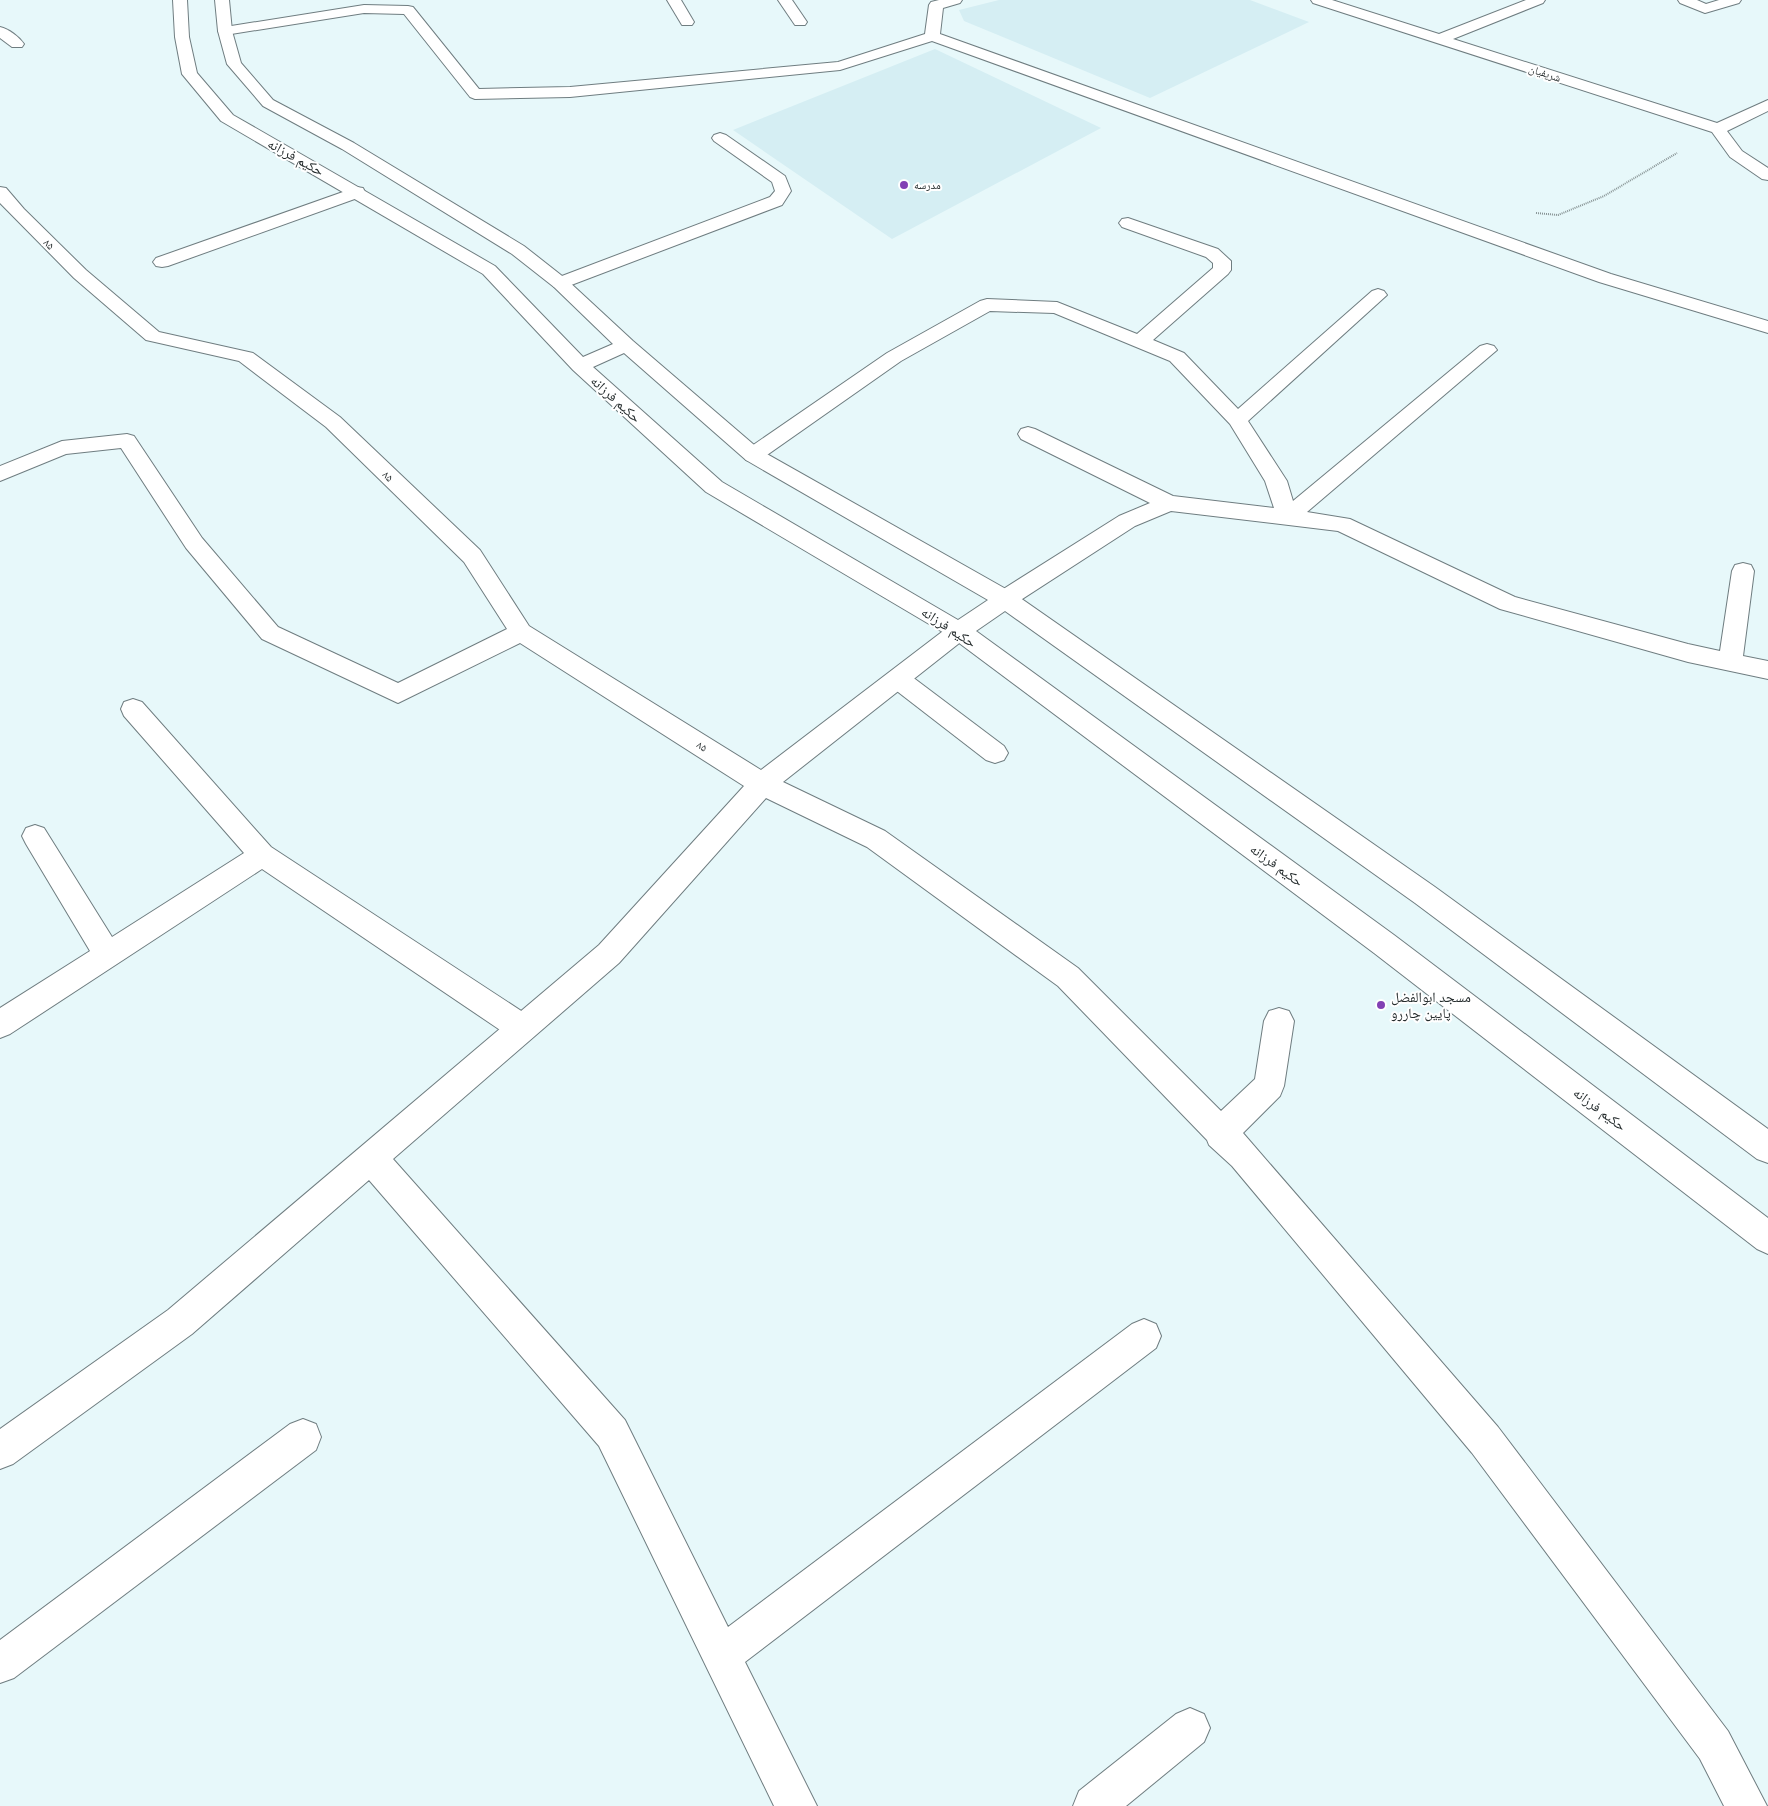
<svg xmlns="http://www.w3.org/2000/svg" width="1768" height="1806" viewBox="0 0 1768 1806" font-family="Raleway,'Noto Naskh Arabic',sans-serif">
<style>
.built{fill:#d5eef3}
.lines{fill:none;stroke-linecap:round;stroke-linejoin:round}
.service-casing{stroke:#6f7d80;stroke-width:2}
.minor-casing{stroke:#6f7d80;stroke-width:2}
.tertiary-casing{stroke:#6f7d80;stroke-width:2}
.path{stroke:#889495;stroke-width:2;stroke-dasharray:1 1;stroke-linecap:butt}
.service{fill:#fff;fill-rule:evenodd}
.minor{fill:#fff;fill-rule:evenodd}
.tertiary{fill:#fff;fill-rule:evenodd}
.poi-dot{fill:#8240b4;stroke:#fff;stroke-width:2}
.labels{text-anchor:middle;stroke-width:4;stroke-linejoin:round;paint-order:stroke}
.far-street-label{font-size:11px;fill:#252c2d;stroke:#fff}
.far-poi-label{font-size:11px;fill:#252c2d;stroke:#fff;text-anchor:start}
.street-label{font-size:14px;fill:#252c2d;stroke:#fff}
.poi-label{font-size:14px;fill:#252c2d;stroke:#fff;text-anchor:start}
</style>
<rect width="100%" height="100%" fill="#e7f8fa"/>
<g class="built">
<path d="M999,0H1250L1309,22L1150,98L964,21L959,10Z"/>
<path d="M935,49L1101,128L892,239L733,130Z"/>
</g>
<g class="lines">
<defs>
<g id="service">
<path d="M898,670L907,673L1004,746L1008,753L1004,760L995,763L986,760L889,685L886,679L889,673Z"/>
<path d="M133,699L142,702L271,847L532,1018L537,1028L532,1038L522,1042L512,1038L262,869L10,1034L0,1038V1008L90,951L26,844L22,836L26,828L35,825L44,828L112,937L244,853L124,716L121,709L124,702Z"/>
</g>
<g id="minor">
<path d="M667,0H681L694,22L692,25H682Z"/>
<path d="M778,0H792L807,22L805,25H795Z"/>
<path d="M939,0H962L960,3L943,8L940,34L1611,274L1768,321V333L1599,282L932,41L840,70L570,97L475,99L470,97L404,14L364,13L225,35L220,34L218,31L220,28L225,27L364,5L408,6L413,7L479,89L570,87L838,62L925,34L929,5L931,2Z"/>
<path d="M1311,0H1332L1439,34L1526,0H1545L1543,3L1453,39L1717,123L1768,100V111L1727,131L1742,151L1768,168V180L1762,179L1730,157L1712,132L1313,3Z"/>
<path d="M1678,0H1697L1706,4L1719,0H1741L1739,3L1705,13L1680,3Z"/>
<path d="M0,27C9,29 19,37 24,44L22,47H12L0,38Z"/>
<path d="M720,133L726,135L785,176L791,191L782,205L566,287L560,288L554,287L551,283L554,279L770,197L775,191L772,182L714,141L712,138L714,135Z"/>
<path d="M0,187L6,188L24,209L86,270L159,332L253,353L340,417L480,550L529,626L761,770L951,625L959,622L967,625L971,631L967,637L783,782L885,831L1078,968L1221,1111L1255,1079L1264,1021L1269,1011L1279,1008L1289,1011L1294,1021L1284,1086L1280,1096L1243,1133L1498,1427L1728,1731L1767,1806H1724L1700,1759L1472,1453L1232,1166L1209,1145L1207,1140L1058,986L867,847L766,798L619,963L393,1159L625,1420L728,1627L1132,1324L1144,1319L1156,1324L1161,1336L1156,1348L745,1662L817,1806H774L599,1446L369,1180L192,1334L13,1464L0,1469V1429L168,1310L599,945L744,786L520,643L398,703L262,639L186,548L121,448L66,454L0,481V466L62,441L127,434L134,436L202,538L278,627L398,683L507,629L464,562L326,427L239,361L146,340L74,278L0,203Z"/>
<path d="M357,187L363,188L365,192L363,196L168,266L162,267L156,266L153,262L156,258Z"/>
<path d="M1128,218L1218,249L1231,261V270L1228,274L1153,340L1184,353L1238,409L1372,291L1378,289L1384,291L1387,295L1248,421L1287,481L1293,501L1480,346L1487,344L1494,346L1497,350L1307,512L1350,519L1515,597L1688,644L1720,651L1732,571L1735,565L1743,563L1751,565L1754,571L1743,656L1768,661V679L1688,662L1500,609L1338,531L1171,511L1135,526L1013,605L1005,607L997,605L994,599L997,593L1119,516L1150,503L1021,439L1018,434L1021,429L1028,427L1035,429L1173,496L1274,508L1265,481L1230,424L1170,361L1054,313L990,311L901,361L760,460L753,462L746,460L743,455L746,450L887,353L980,301L987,299L1057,302L1137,334L1213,268V263L1206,257L1122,227L1119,223L1122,219Z"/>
<path d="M303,1419L316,1424L321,1437L316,1450L14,1678L0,1683V1640L290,1424Z"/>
<path d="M1190,1708L1204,1714L1210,1728L1204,1742L1126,1806H1073L1079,1791L1176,1714Z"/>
</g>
<path id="tertiary" d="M173,0H187L189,37L197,73L233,115L495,266L583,357L613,344L554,287L512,254L342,149L263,106L227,64L218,31L215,0H229L232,31L241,63L273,100L354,143L524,246L566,279L633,341L760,450L1013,593L1435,887L1768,1129V1163L1757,1159L1415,903L1005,611L976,631L1394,935L1768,1218V1254L1757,1249L1374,953L951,637L706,492L573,370L483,274L221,121L182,74L175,37ZM624,353L746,460L988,600L958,620L722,482L593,367Z"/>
</defs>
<use href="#service" class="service-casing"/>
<use href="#minor" class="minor-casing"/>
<use href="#tertiary" class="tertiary-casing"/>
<path class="path" d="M1536,213L1558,215L1604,196L1677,153"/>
<use href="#service" class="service"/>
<use href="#minor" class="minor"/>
<use href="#tertiary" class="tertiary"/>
</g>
<g class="poi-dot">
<circle cx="904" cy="185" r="5"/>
<circle cx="1381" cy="1005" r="5"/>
</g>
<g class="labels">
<g class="far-street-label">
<text transform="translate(1545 73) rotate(18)" y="4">شریفیان</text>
<text transform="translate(49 244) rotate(44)" y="4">۸۵</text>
<text transform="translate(388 476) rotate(44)" y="4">۸۵</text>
<text transform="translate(702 746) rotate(32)" y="4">۸۵</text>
</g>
<g class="far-poi-label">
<text x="914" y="189">مدرسه</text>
</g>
<g class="street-label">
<text transform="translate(296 157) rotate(29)" y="5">حکیم فرزانه</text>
<text transform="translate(616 399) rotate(42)" y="5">حکیم فرزانه</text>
<text transform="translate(949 627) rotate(33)" y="5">حکیم فرزانه</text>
<text transform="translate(1277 865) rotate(36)" y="5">حکیم فرزانه</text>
<text transform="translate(1600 1109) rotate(37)" y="5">حکیم فرزانه</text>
</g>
<g class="poi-label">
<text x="1391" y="1002">مسجد ابوالفضل<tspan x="1391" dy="16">پایین چاررو</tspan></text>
</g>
</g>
</svg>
